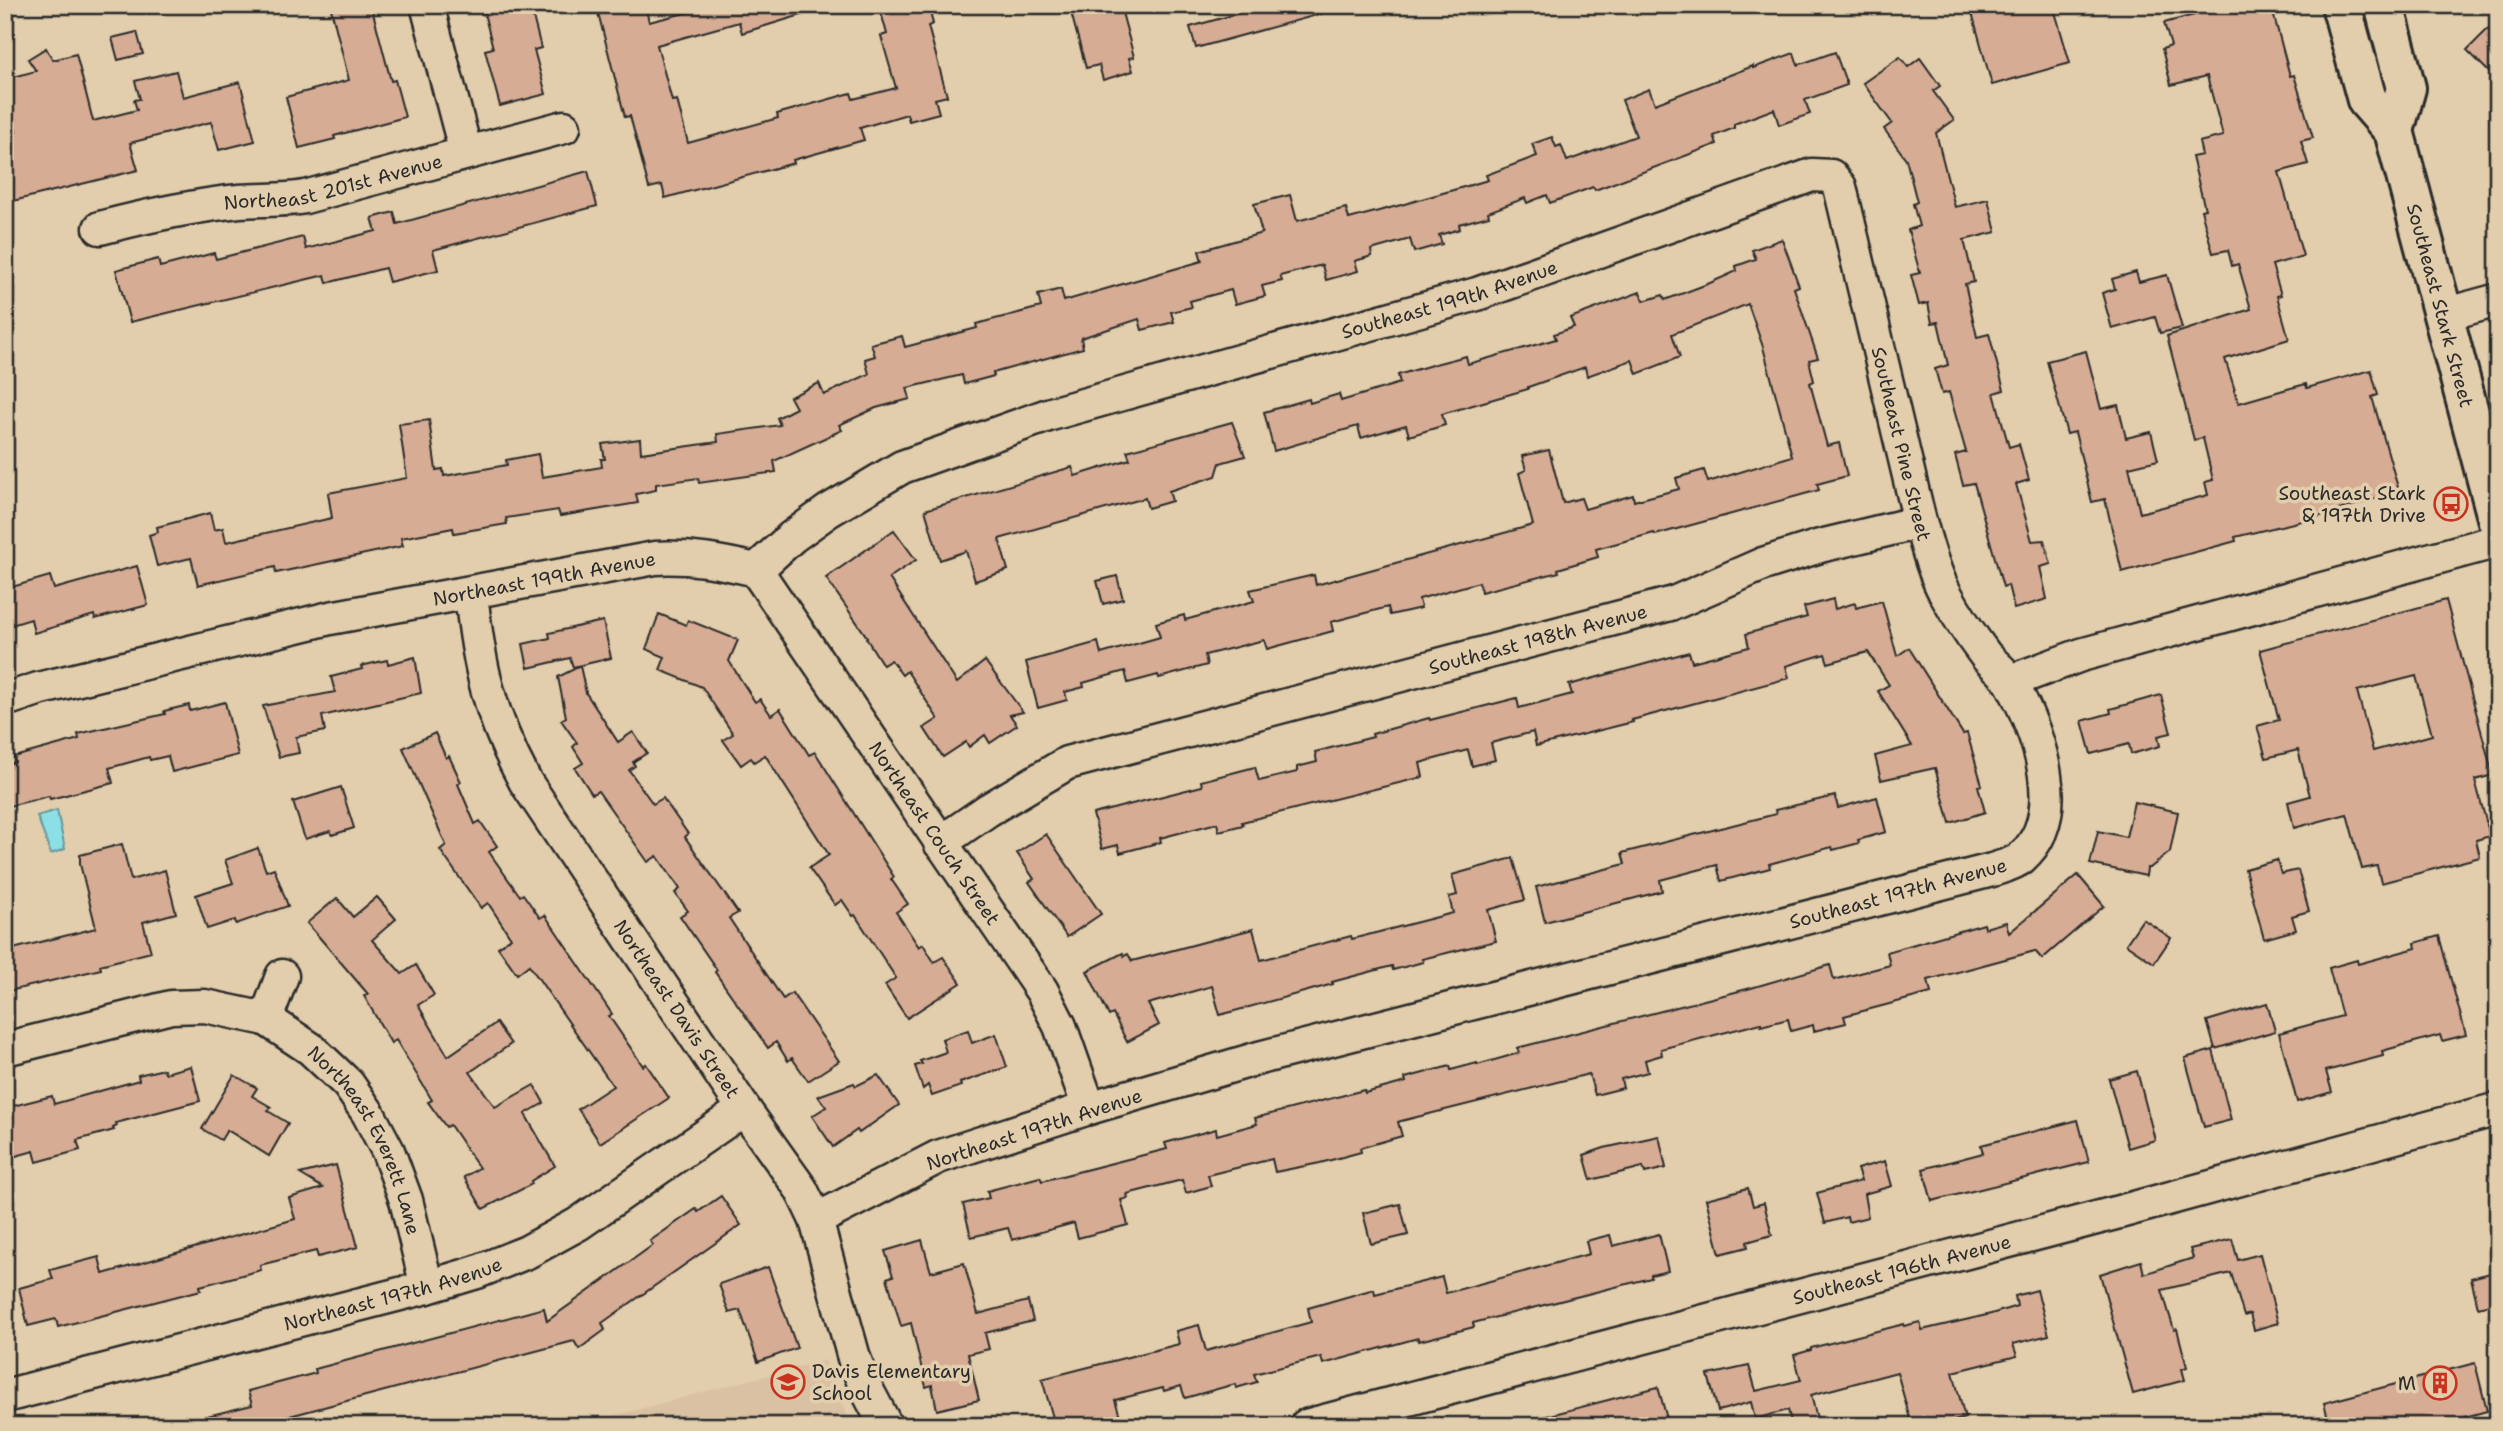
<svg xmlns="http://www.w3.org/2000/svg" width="2503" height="1431" viewBox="0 0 2503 1431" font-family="'Shantell Sans',sans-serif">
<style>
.built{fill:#dbc1a3}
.water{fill:#8ddfe6;stroke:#66979b;stroke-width:2}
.building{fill:#d7ac94;stroke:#2b2b2b;stroke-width:2;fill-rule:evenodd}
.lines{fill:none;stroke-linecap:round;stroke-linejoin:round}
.minor-casing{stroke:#2b2b2b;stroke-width:37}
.secondary-casing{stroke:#2b2b2b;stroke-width:44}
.minor{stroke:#e2ceac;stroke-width:32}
.secondary{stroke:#e2ceac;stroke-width:38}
.labels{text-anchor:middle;stroke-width:7;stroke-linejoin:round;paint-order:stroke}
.street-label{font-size:19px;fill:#2b2b2b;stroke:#e2ceac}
.poi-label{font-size:19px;fill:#2b2b2b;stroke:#e2ceac;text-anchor:end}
</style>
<rect width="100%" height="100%" fill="#e2ceac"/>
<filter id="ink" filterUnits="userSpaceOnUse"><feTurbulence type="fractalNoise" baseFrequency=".0143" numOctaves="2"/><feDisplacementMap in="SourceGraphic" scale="14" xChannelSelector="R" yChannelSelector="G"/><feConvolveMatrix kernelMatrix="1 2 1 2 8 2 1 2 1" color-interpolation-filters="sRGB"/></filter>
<g filter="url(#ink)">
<g class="built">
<path d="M2498,1311V1362L2485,1314Z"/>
<path d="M825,1360L851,1426H575Z"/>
</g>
<path class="water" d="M57,810L65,849L51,854L37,816Z"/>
<g class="building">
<path d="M330,5H371L391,81L395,80L405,117L334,136L335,139L299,148L286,97L349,80Z"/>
<path d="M482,5H530L541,48L534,50L546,94L500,106L485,50L493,48Z"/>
<path d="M596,5H645L649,22L717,5H810L811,12L742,33L739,22L657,45L672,101L677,100L688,143L778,118L777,114L851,93L853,99L896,88L881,36L887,34L879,5H928L933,24L928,26L947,96L935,99L939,113L909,121L907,114L860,128L864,140L793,160L794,163L665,198L662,185L649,188L630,116L625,117Z"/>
<path d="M1069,5H1120L1134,57L1129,58L1133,71L1103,80L1099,65L1086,68Z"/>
<path d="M1268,5H1327L1328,12L1196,48L1190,27Z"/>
<path d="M1983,5H2053L2070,63L1992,85L1971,9Z"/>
<path d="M2232,5H2271L2290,76L2294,75L2313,138L2301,141L2308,164L2279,172L2303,256L2272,265L2281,295L2277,296L2289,339L2225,359L2239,403L2287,389L2306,384L2307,388L2371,370L2378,395L2372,397L2399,491L2314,518L2235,537L2236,541L2122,572L2105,499L2092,502L2075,432L2067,434L2047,361L2086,351L2101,409L2118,405L2126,438L2151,432L2158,460L2129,467L2140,513L2208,495L2205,482L2213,480L2203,438L2194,440L2167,336L2251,309L2238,264L2232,266L2228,250L2213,253L2201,210L2205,209L2192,157L2202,155L2199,142L2223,136L2207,76L2171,85L2162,49L2171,46L2164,23Z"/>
<path d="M2498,19V81L2467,50Z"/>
<path d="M137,32L143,54L118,60L112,38Z"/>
<path d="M46,48L53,60L76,54L93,121L137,110L134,100L140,99L135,81L176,71L183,97L240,82L255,141L219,150L211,122L130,143L138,170L13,201L10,190L5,192V135L16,132L5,90V79L36,71L28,59Z"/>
<path d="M1835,52L1847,85L1805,100L1810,114L1779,125L1774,109L1734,124V128L1714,136L1717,144L1595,190L1593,187L1550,203L1547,195L1527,203L1525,198L1488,212L1489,216L1459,224L1460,229L1439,235L1442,244L1414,252L1410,239L1371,250L1372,256L1355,261L1358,271L1326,280L1322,265L1280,276L1282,281L1262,286L1265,296L1235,304L1231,290L1190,301L1192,307L1171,312L1174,322L1142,330L1139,319L1081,338L1083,348L993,373L994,376L964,384L962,375L907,388L910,399L876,408L839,425L842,430L774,461L776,472L699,483L698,478L656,484V490L636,494L638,503L560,516L558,510L506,518L507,524L454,533L453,528L401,538L403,546L276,573L275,567L198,585L191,558L157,566L149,535L158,532L157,527L210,513L214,530L223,528L226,542L332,518L328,493L407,478L399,424L429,420L436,470L443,469L444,476L507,465L506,460L538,454L542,477L602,467L601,459H605L602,444L640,439L641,453L718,442L717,434L780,425L777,418L796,408L790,397L819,383L824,395L869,374L865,359L875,356L871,344L902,336L905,347L977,328L976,324L1041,307L1038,295L1061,289L1064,301L1202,261L1199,251L1262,233L1254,204L1290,195L1297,221L1346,208L1349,219L1401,205L1488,180L1486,175L1537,156L1532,144L1552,137L1556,147L1561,145L1567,161L1636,136L1622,100L1649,89L1655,104L1753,66V68L1794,53L1798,65Z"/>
<path d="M1900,57L1908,67L1920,58L1940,86L1933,91L1954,120L1936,133L1955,207L1988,199L1996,232L1964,240L1974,282L1965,284L1977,337L1989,334L2004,390L1994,393L2009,447L2019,444L2029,480L2016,484L2032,541L2044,540L2051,564L2040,567L2047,599L2014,609L2008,585L2003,587L1974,483L1963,485L1955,455L1966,452L1949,392L1942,394L1935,369L1948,365L1938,322L1932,323L1928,303L1919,305L1911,275L1920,273L1908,230L1919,226L1913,204L1917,202L1906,159L1884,129L1892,123L1863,83Z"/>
<path d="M588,171L597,206L433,250L438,270L389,282L385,268L327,283L325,275L130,322L116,270L158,259L160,267L214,253L216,259L303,237L306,249L376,231L372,218L394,212L397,224Z"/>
<path d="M1782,239L1799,286L1794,288L1818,358L1809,360L1814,381L1810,383L1827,446L1839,443L1847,476L1817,484L1819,490L1655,535L1654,533L1596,549L1598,557L1558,569L1559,572L1481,592L1479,582L1419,599L1421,608L1390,615L1388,607L1331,622L1333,631L1267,649L1264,640L1205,655L1207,665L1159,678L1158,675L1128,683L1125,671L1083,683L1084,687L1065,692L1067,700L1038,708L1026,662L1098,642L1101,654L1160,637L1156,623L1184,615L1185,620L1254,601L1250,590L1314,575L1316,585L1533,525L1519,473L1526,470L1522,456L1549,450L1563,503L1581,498L1585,509L1633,495L1634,501L1679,489L1676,478L1704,470L1708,482L1792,456L1763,347L1748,304L1672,334L1680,357L1637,374L1632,360L1587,376L1585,367L1528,387V389L1442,414L1445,425L1409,436L1406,425L1361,438L1358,426L1274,451L1264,412L1309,399L1310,403L1339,394L1341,401L1400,383L1398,375L1435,364L1466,356L1468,364L1556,339L1554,334L1574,327L1570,318L1640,292L1644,301L1663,295L1665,300L1710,283L1737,271L1736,266L1756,259L1752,250Z"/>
<path d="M2136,272L2139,282L2167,275L2182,328L2160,333L2155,317L2112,329L2102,293L2115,289L2112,279Z"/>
<path d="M1232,422L1245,456L1220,463L1216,476L1169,491L1172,501L1148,508L1145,498L999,539L1008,570L975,581L966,551L940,560L925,510L1072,467L1075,476L1130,459L1127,451Z"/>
<path d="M894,530L916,560L889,578L957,683L985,661L1023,712L1010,715L1017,725L990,743L985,735L969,747L966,742L943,757L924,728L938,719L907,671L902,675L891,660L883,665L866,638L867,637L826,578Z"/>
<path d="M137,566L148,605L95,619L94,615L34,633L31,619L5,627V589L50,576L54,589Z"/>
<path d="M1117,576L1123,599L1103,604L1097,581Z"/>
<path d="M1833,599L1835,609L1855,603L1856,608L1882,601L1897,656L1909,648L1963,734L1967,733L1982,785L1978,786L1985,812L1950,823L1935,768L1881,780L1875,756L1912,746L1878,691L1889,685L1868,652L1828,663L1825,654L1786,666L1789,678L1632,720L1633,722L1536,746L1533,732L1491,743L1495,760L1472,766L1468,750L1420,763L1423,777L1242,822L1243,825L1219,831L1217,823L1160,838L1161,842L1120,853L1118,845L1102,849L1093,814L1202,786L1201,781L1255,767L1259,781L1297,772V767L1317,762L1315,752L1373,737L1372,734L1429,718L1430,720L1517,698L1519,708L1572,694L1569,685L1689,652L1692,662L1749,647L1746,634L1807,617L1804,607Z"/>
<path d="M2446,600L2493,775L2475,780L2490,836L2476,840L2480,857L2381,883L2377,866L2362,869L2347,814L2294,828L2288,802L2310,796L2298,750L2266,758L2257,726L2279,720L2260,650ZM2416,676L2432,735L2373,751L2357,691Z"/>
<path d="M659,614L686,625L688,620L738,640L729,661L755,702L760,699L771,715L780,709L809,755L815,752L894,877L891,879L908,904L896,912L919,947L923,944L934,962L943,957L961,983L907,1018L885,985L896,978L855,915L853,916L842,900L835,905L809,868L829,855L765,755L754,762L751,758L741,765L723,740L733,734L702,687L660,670L665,657L646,649Z"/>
<path d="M603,621L611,658L573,667L570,658L528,668L523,644L550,638L549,633Z"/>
<path d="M415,657L421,693L322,716L325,731L296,737L299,753L279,757L263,706L335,692L331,677L362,669L361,666L387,660L388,664Z"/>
<path d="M580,666L586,693L618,742L633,732L647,753L633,762L635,766L629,770L653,804L663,798L688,834L685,837L738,913L729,918L783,999L792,993L839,1061L808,1081L792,1058L788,1061L776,1042L768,1048L715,972L717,970L680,916L688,911L675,893L680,889L657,856L648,862L598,791L592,794L575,768L583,763L573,747L577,743L561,720L566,717L558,677Z"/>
<path d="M2161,695L2171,733L2158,736L2160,746L2131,754L2129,744L2091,754L2082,721L2111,713L2110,709Z"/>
<path d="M225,702L238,755L172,772L168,756L150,760L149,757L109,768L113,783L50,799L49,796L5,807V765L15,762L14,757L79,739L78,734L165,714L164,711L189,705L190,711Z"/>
<path d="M435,733L446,758L449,756L461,782L458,784L475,824L480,821L497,846L489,852L520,896L523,894L540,918L545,915L612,1014L609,1016L643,1066L646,1064L669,1098L600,1143L578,1109L613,1086L529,965L517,974L498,947L511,938L488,903L481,908L440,850L446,845L403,748Z"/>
<path d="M341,787L354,828L332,835L330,831L305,839L293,802Z"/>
<path d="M1835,796L1838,808L1877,797L1886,832L1858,840L1859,843L1833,850L1832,847L1769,864L1770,868L1721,881L1717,865L1660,880L1662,891L1545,922L1536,887L1625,864L1622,853L1776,814L1775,810Z"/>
<path d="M2134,802L2178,812L2170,852L2150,868H2147L2146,876L2090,864L2098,831L2126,837Z"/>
<path d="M1046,834L1101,914L1067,937L1029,882L1034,879L1017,853Z"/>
<path d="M122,844L131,880L165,870L176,913L143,922L151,952L100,965L101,969L5,992V951L96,928L80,864V855Z"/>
<path d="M258,848L266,871L274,868L288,906L236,924L235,920L207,929L196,895L233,883L225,860Z"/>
<path d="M1513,858L1525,900L1488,910L1496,941L1422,959L1423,962L1393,970L1392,966L1332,982L1333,984L1220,1015L1212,986L1148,1004L1159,1025L1127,1042L1113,1014L1109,1016L1087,971L1123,953L1124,956L1128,954L1132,961L1253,929L1261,960L1351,936L1352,939L1453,913L1449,897L1457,895L1452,875Z"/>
<path d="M2277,860L2281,874L2298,870L2309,911L2292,916L2296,930L2264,939L2245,869Z"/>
<path d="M2078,875L2104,906L2042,959L2035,951L1928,980L1931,993L1844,1016L1846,1023L1814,1031L1813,1025L1791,1031L1788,1019L1761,1026V1023L1661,1049L1662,1055L1645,1060L1648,1072L1621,1079L1623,1088L1595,1095L1589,1074L1401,1121L1398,1122L1402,1136L1360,1148L1361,1152L1320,1163L1275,1172L1272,1159L1208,1175L1211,1186L1186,1193L1182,1180L1127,1194L1128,1198L1121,1200L1128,1225L1078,1238L1074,1223L1012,1240L1008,1228L971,1237L963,1204L989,1198L987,1191L1040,1177L1042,1181L1167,1149L1165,1143L1216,1129L1217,1135L1257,1124L1255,1118L1364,1090L1365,1093L1406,1082L1405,1078L1450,1066L1451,1070L1477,1063V1065L1519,1053L1517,1048L1751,988L1830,965L1834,980L1890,965L1887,952L1984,924L1985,928L2006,922L2009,933Z"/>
<path d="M377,897L396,919L372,940L402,974L416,965L434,995L418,1005L448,1056L496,1023L511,1044L470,1072L495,1107L534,1085L544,1103L525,1114L555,1166L531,1181L532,1184L483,1209L464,1177L479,1168L450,1125L446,1127L428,1102L432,1100L396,1040L391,1043L364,996L368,994L307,923L337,898L353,917Z"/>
<path d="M2143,919L2171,938L2154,963L2126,944Z"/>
<path d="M2439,936L2466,1035L2442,1041L2440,1035L2382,1051L2383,1056L2326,1071L2332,1092L2297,1102L2279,1033L2342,1016L2329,968L2357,960L2358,964L2416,948L2415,943Z"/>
<path d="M2267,1003L2275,1031L2215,1049L2207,1021Z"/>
<path d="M968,1030L972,1043L996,1034L1007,1067L960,1083L961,1086L932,1096L928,1085L923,1089L915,1066L922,1064L920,1061L946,1052L942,1039Z"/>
<path d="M2213,1050L2231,1120L2204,1127L2185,1058Z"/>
<path d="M191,1066L200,1101L116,1123L117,1126L113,1128L114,1130L77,1140L80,1150L37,1162L34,1151L5,1159V1108L52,1096L54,1104L139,1080L138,1075L164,1069L165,1073Z"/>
<path d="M2137,1071L2155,1140L2128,1148L2109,1079Z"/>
<path d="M234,1075L257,1088L252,1096L271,1107L268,1111L288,1123L269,1156L227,1130L221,1140L202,1129Z"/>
<path d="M878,1075L899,1105L859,1133L857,1130L833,1147L812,1116L826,1107L818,1096L854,1083L856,1086Z"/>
<path d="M2078,1120L2089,1162L1932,1201L1923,1169L1983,1153L1981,1145Z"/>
<path d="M1659,1136L1666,1168L1645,1173L1643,1167L1591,1180L1584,1155L1604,1148Z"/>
<path d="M1885,1161L1892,1186L1864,1194L1868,1217L1848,1222L1847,1217L1825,1223L1817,1193L1861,1181L1857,1169Z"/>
<path d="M336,1165L358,1247L318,1257L316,1251L260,1265L261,1270L200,1286L201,1290L58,1327L56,1319L28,1326L19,1288L53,1279L50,1270L99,1257L103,1274L295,1219L289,1198L323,1188L300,1174Z"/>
<path d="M1748,1188L1753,1206L1764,1203L1772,1235L1747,1242L1748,1247L1720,1254L1706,1199Z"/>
<path d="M721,1196L741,1225L602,1323L605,1330L579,1349L574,1341L286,1417L289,1426H200L199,1418L252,1405L248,1391L316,1373L315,1369L544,1308L547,1321L653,1245L650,1241L696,1209L698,1212Z"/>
<path d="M1400,1204L1408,1235L1371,1244L1363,1213Z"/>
<path d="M1659,1234L1668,1271L1651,1275V1278L1473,1323L1474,1327L1419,1341L1418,1338L1323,1364L1321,1357L1254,1374L1257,1382L1236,1388L1235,1384L1185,1398L1181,1386L1164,1391L1163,1388L1115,1400L1120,1416L1083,1426H1072L1070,1421L1055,1425L1042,1379L1179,1344L1176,1331L1199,1325L1206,1351L1311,1322L1308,1308L1374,1289L1375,1294L1442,1277L1446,1293L1589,1254L1586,1241L1610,1235L1613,1246Z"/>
<path d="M2232,1239L2238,1260L2260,1254L2278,1323L2254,1330L2250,1314L2244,1316L2231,1273L2162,1290L2174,1330L2177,1329L2187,1367L2182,1369L2185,1380L2133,1394L2100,1274L2141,1261L2144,1274L2193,1258L2190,1249Z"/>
<path d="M922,1240L931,1272L964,1263L978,1314L1028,1301L1033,1321L985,1333L989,1349L968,1354L979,1400L937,1410L932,1385L926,1387L911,1323L901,1326L887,1278L893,1276L885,1251Z"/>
<path d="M768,1267L797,1348L758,1362L740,1310L729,1313L719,1284Z"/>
<path d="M2498,1271V1302L2478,1307L2471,1278Z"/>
<path d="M2037,1290L2049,1335L2013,1344L2017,1356L1953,1372L1965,1418L1935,1426H1912L1897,1372L1811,1395L1819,1426H1792L1788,1410L1755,1419L1751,1402L1718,1411L1708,1375L1749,1366L1756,1391L1801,1380L1794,1355L1811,1350V1348L1904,1324V1326L1920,1322L1922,1330L1991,1314L2017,1306L2015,1296Z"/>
<path d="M2475,1363L2487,1411L2431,1426H2330L2324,1403Z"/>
<path d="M1658,1387L1668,1422L1654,1426H1540L1539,1418Z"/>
</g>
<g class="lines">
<defs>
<g id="minor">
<path d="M427,5L466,153"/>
<path id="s1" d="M100,228C146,216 192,206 239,201C261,199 283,201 305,197L564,127"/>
<path d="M2443,315L2498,300"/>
<path id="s2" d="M756,570L792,537L828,511L902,467L1051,414L1477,294L1812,175L1831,176L1840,187L1920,522C1927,545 1933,571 1945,593C1957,615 1971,636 1986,656C1994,665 2006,673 2012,684C2038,732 2070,815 2021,858C2014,864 2001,867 1992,870L1259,1058L1089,1108L938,1157L816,1220"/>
<path id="s3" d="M756,570L1042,991L1060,1026L1089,1108"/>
<path id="s4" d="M471,593C479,668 489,714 525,781L744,1109L801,1189L816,1220L854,1358L866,1388L886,1426"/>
<path d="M2011,681L2081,655L2498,541"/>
<path id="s5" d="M5,700L38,689L330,618L655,558C691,556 722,562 756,570"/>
<path id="s6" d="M940,843L988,810L1067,763L1674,603L1763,564L1820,546L1920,522"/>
<path d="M266,1019L282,976"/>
<path id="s7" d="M5,1049L171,1007L205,1006L266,1019L311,1049L348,1084L368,1113L388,1151L406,1200L427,1287"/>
<path id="s8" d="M5,1396L427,1287L477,1272L527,1252L578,1224L744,1109"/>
<path id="s9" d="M1306,1426L2123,1211L2498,1109"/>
</g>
<g id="secondary">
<path id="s10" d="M2341,5L2367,100L2394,131L2498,521"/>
<path d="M2384,5L2406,88L2394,131"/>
</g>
</defs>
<use href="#minor" class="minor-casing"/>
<use href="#secondary" class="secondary-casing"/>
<use href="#minor" class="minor"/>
<use href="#secondary" class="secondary"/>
</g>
</g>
<defs>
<symbol id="bus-ring" viewBox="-11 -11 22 22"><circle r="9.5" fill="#e2ceac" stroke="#c8321e" stroke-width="1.5"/><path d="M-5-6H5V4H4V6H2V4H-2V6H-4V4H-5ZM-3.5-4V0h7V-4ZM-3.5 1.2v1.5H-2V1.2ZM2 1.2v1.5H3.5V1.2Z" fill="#c8321e"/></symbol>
<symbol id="school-ring" viewBox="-11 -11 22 22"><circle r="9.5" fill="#e2ceac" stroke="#c8321e" stroke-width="1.5"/><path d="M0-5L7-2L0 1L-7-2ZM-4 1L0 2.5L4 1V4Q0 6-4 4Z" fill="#c8321e"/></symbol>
<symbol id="building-ring" viewBox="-11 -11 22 22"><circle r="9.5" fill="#e2ceac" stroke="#c8321e" stroke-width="1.5"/><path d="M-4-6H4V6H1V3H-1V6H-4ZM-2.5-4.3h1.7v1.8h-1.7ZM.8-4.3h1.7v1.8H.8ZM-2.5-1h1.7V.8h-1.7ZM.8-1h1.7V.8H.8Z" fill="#c8321e"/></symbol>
</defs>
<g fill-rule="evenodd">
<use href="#bus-ring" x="2432" y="485" width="38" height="38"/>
<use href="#school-ring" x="769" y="1363" width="38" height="38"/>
<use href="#building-ring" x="2421" y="1364" width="38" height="38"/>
</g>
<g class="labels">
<g class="street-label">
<text dy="7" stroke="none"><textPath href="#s1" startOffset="238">Northeast 201st Avenue</textPath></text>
<text dy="7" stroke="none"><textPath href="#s2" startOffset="752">Southeast 199th Avenue</textPath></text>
<text dy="7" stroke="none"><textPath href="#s10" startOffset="320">Southeast Stark Street</textPath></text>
<text dy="7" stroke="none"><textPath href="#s2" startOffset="1433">Southeast Pine Street</textPath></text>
<text dy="7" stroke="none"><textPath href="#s5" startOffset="553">Northeast 199th Avenue</textPath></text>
<text dy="7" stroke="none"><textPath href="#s6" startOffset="637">Southeast 198th Avenue</textPath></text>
<text dy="7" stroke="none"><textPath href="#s3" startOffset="318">Northeast Couch Street</textPath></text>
<text transform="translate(1898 893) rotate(-15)" y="7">Southeast 197th Avenue</text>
<text dy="7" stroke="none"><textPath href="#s4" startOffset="471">Northeast Davis Street</textPath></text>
<text transform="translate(1034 1129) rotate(-18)" y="7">Northeast 197th Avenue</text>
<text dy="7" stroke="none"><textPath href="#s7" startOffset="430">Northeast Everett Lane</textPath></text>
<text dy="7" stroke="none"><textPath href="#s9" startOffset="616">Southeast 196th Avenue</textPath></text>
<text dy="7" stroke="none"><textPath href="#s8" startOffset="401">Northeast 197th Avenue</textPath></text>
</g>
<g class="poi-label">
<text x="2426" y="500">Southeast Stark<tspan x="2426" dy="22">&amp; 197th Drive</tspan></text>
<text x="812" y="1378" text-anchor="start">Davis Elementary<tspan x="812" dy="22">School</tspan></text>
<text x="2416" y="1390">M</text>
</g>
</g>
<rect width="2503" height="1431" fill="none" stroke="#e2ceac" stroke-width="28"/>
<rect x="14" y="14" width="2475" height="1403" fill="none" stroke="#2b2b2b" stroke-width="2.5" filter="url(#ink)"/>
</svg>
